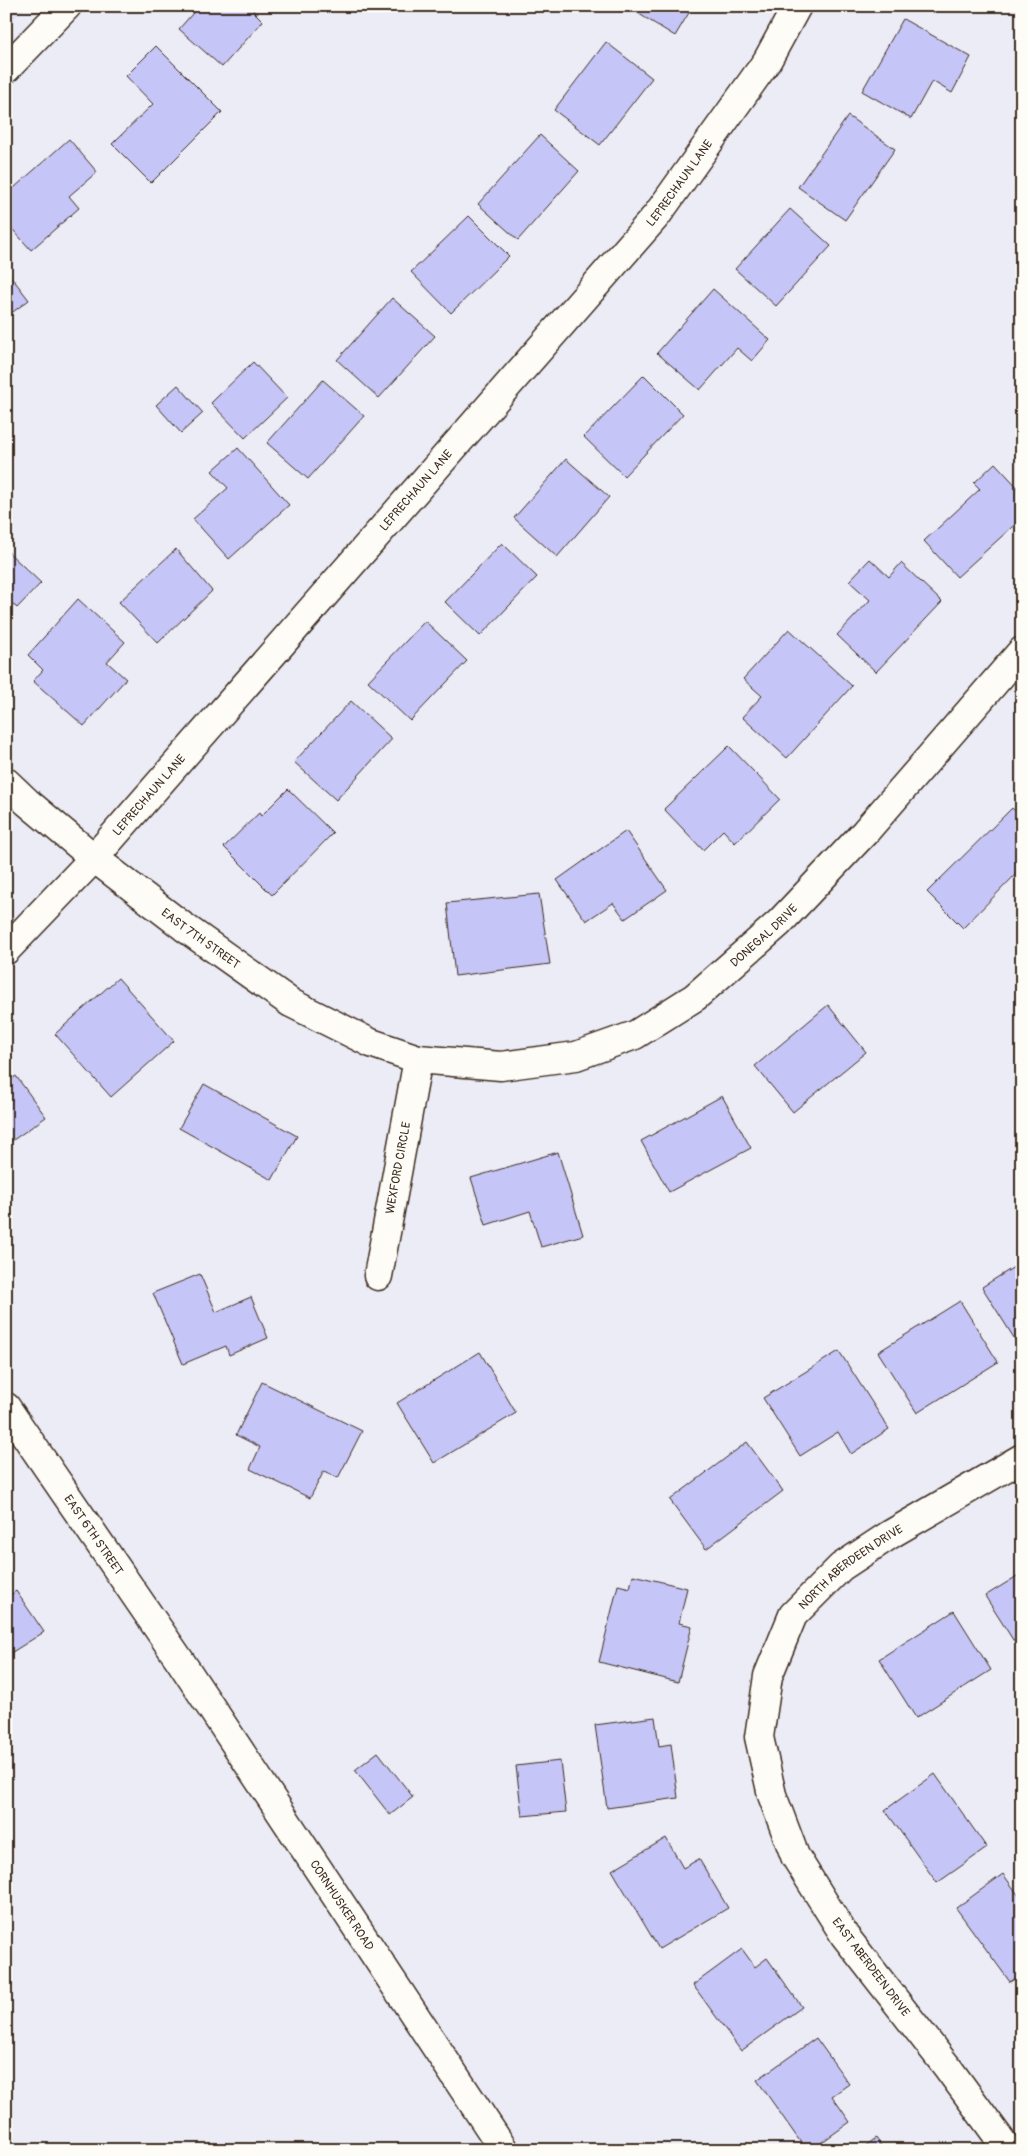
<svg xmlns="http://www.w3.org/2000/svg" width="1028" height="2156" viewBox="0 0 1028 2156" font-family="Pangolin,sans-serif">
<style>
.built{fill:#e1e0f7}
.building{fill:#c6c5f7;stroke:#3b2a1e}
.lines{fill:none;stroke-linecap:round;stroke-linejoin:round}
.street-casing{stroke:#3b2a1e;stroke-width:31}
.secondary-casing{stroke:#3b2a1e;stroke-width:31}
.street{stroke:#fdfcf7;stroke-width:28}
.secondary{stroke:#fdfcf7;stroke-width:28}
.labels{text-anchor:middle;stroke-width:4.5;stroke-linejoin:round;paint-order:stroke}
.street-label{font-size:12px;fill:#3b2a1e;stroke:#fdfcf7}
</style>
<rect width="100%" height="100%" fill="#ececf7"/>
<filter id="ink" filterUnits="userSpaceOnUse"><feTurbulence type="fractalNoise" baseFrequency=".02" numOctaves="2"/><feDisplacementMap in="SourceGraphic" scale="10" xChannelSelector="R" yChannelSelector="G"/><feConvolveMatrix kernelMatrix="1 2 1 2 8 2 1 2 1" color-interpolation-filters="sRGB"/></filter>
<g filter="url(#ink)">
<path class="built" d="M6,6H27L6,26Z"/>
<g class="building">
<path d="M199,6H257L253,11L263,21L222,67L179,29Z"/>
<path d="M626,6H693L675,36Z"/>
<path d="M903,19L971,57L952,93L932,81L911,119L862,91Z"/>
<path d="M606,42L652,78L600,145L554,110Z"/>
<path d="M156,46L222,112L151,183L112,144L153,104L126,76Z"/>
<path d="M848,116L895,149L845,220L798,187Z"/>
<path d="M540,135L579,171L518,240L478,204Z"/>
<path d="M69,139L97,172L69,196L79,208L31,250L6,222V195Z"/>
<path d="M790,209L831,246L776,306L735,269Z"/>
<path d="M469,216L509,256L451,313L411,272Z"/>
<path d="M6,270L29,300L6,317Z"/>
<path d="M713,289L770,340L752,361L737,348L700,390L657,353Z"/>
<path d="M392,298L435,336L379,398L337,360Z"/>
<path d="M253,362L287,398L245,438L211,403Z"/>
<path d="M644,375L683,414L624,476L584,437Z"/>
<path d="M323,380L364,416L308,479L267,443Z"/>
<path d="M178,385L203,413L181,433L156,405Z"/>
<path d="M238,448L289,505L229,559L193,519L228,488L212,471Z"/>
<path d="M566,459L609,497L557,557L514,518Z"/>
<path d="M995,463L1022,492V518L957,577L924,541L980,489L974,483Z"/>
<path d="M502,543L537,577L480,636L445,602Z"/>
<path d="M176,549L212,591L158,643L119,602Z"/>
<path d="M6,550L41,583L17,608L6,598Z"/>
<path d="M870,559L889,577L901,563L942,602L876,672L837,635L870,600L849,581Z"/>
<path d="M78,599L125,642L107,662L126,679L84,726L33,681L43,670L28,655Z"/>
<path d="M425,621L467,661L410,721L368,681Z"/>
<path d="M789,629L852,686L787,758L742,717L762,696L743,679Z"/>
<path d="M351,701L392,739L336,800L294,762Z"/>
<path d="M729,746L780,799L735,843L723,830L703,850L664,809Z"/>
<path d="M288,789L333,833L272,895L224,847L259,813L261,816Z"/>
<path d="M1012,808L1022,818V868L963,928L927,892Z"/>
<path d="M626,831L667,890L625,919L613,903L586,921L557,880Z"/>
<path d="M539,894L550,964L455,976L447,903Z"/>
<path d="M118,978L174,1041L111,1097L55,1034Z"/>
<path d="M828,1005L866,1052L793,1112L755,1066Z"/>
<path d="M16,1076L46,1117L6,1145V1083Z"/>
<path d="M204,1084L297,1136L272,1180L179,1128Z"/>
<path d="M722,1096L751,1148L669,1192L641,1141Z"/>
<path d="M558,1152L583,1235L541,1247L530,1211L486,1225L471,1178Z"/>
<path d="M1022,1262V1348L1021,1349L982,1287Z"/>
<path d="M200,1274L216,1312L251,1297L268,1338L229,1355L226,1346L183,1364L153,1293Z"/>
<path d="M960,1301L998,1362L917,1413L878,1352Z"/>
<path d="M839,1351L889,1429L851,1454L838,1432L800,1456L763,1398Z"/>
<path d="M480,1352L516,1413L434,1463L397,1403Z"/>
<path d="M262,1382L362,1431L338,1478L324,1471L310,1498L250,1469L260,1447L236,1435Z"/>
<path d="M747,1442L783,1491L706,1549L670,1500Z"/>
<path d="M1022,1573V1654L985,1596Z"/>
<path d="M633,1575L687,1588L679,1623L692,1626L678,1682L599,1662L618,1585L630,1588Z"/>
<path d="M16,1591L44,1632L6,1656V1598Z"/>
<path d="M954,1611L991,1670L916,1718L879,1659Z"/>
<path d="M655,1717L659,1746L671,1744L678,1798L607,1808L595,1725Z"/>
<path d="M378,1752L413,1797L390,1815L355,1770Z"/>
<path d="M560,1761L566,1812L522,1816L516,1766Z"/>
<path d="M935,1774L987,1848L937,1883L885,1810Z"/>
<path d="M666,1838L683,1868L699,1859L728,1908L659,1949L612,1870Z"/>
<path d="M1003,1874L1022,1900V1974L1010,1982L956,1908Z"/>
<path d="M742,1949L755,1967L767,1958L802,2007L741,2051L693,1985Z"/>
<path d="M816,2038L849,2084L832,2096L850,2122L811,2150H806L757,2080Z"/>
<path d="M876,2138L884,2150H860Z"/>
</g>
<g class="lines">
<defs>
<g id="street">
<path d="M6,69L67,6"/>
<path id="s1" d="M6,782L27,802L94,858L184,927L291,1003L371,1043L418,1059L501,1066L576,1056L635,1035L695,997L779,923L865,832L1022,651"/>
<path id="s2" d="M6,950L94,858L657,215L767,61L797,6"/>
<path id="s3" d="M378,1276L418,1059"/>
<path id="s4" d="M1008,2150L948,2068L845,1936L795,1856L772,1795L759,1737L768,1676L793,1615L841,1567L891,1534L1022,1458"/>
</g>
<g id="secondary">
<path id="s5" d="M6,1407L181,1662L504,2150"/>
</g>
</defs>
<use href="#street" class="street-casing"/>
<use href="#secondary" class="secondary-casing"/>
<use href="#street" class="street"/>
<use href="#secondary" class="secondary"/>
</g>
</g>
<g class="labels">
<g class="street-label">
<text dy="4" stroke="none"><textPath href="#s2" startOffset="1021">LEPRECHAUN LANE</textPath></text>
<text dy="4" stroke="none"><textPath href="#s2" startOffset="616">LEPRECHAUN LANE</textPath></text>
<text dy="4" stroke="none"><textPath href="#s2" startOffset="211">LEPRECHAUN LANE</textPath></text>
<text dy="4" stroke="none"><textPath href="#s1" startOffset="885">DONEGAL DRIVE</textPath></text>
<text dy="4" stroke="none"><textPath href="#s1" startOffset="250">EAST 7TH STREET</textPath></text>
<text dy="4" stroke="none"><textPath href="#s3" startOffset="110">WEXFORD CIRCLE</textPath></text>
<text dy="4" stroke="none"><textPath href="#s5" startOffset="155">EAST 6TH STREET</textPath></text>
<text dy="4" stroke="none"><textPath href="#s4" startOffset="691">NORTH ABERDEEN DRIVE</textPath></text>
<text dy="4" stroke="none"><textPath href="#s5" startOffset="601">CORNHUSKER ROAD</textPath></text>
<text transform="translate(871 1967) rotate(53)" y="4">EAST ABERDEEN DRIVE</text>
</g>
</g>
<rect width="1028" height="2156" fill="none" stroke="#fdfcf7" stroke-width="25"/>
<rect x="12" y="12" width="1003" height="2131" fill="none" stroke="#3b2a1e" stroke-width="2" filter="url(#ink)"/>
</svg>
